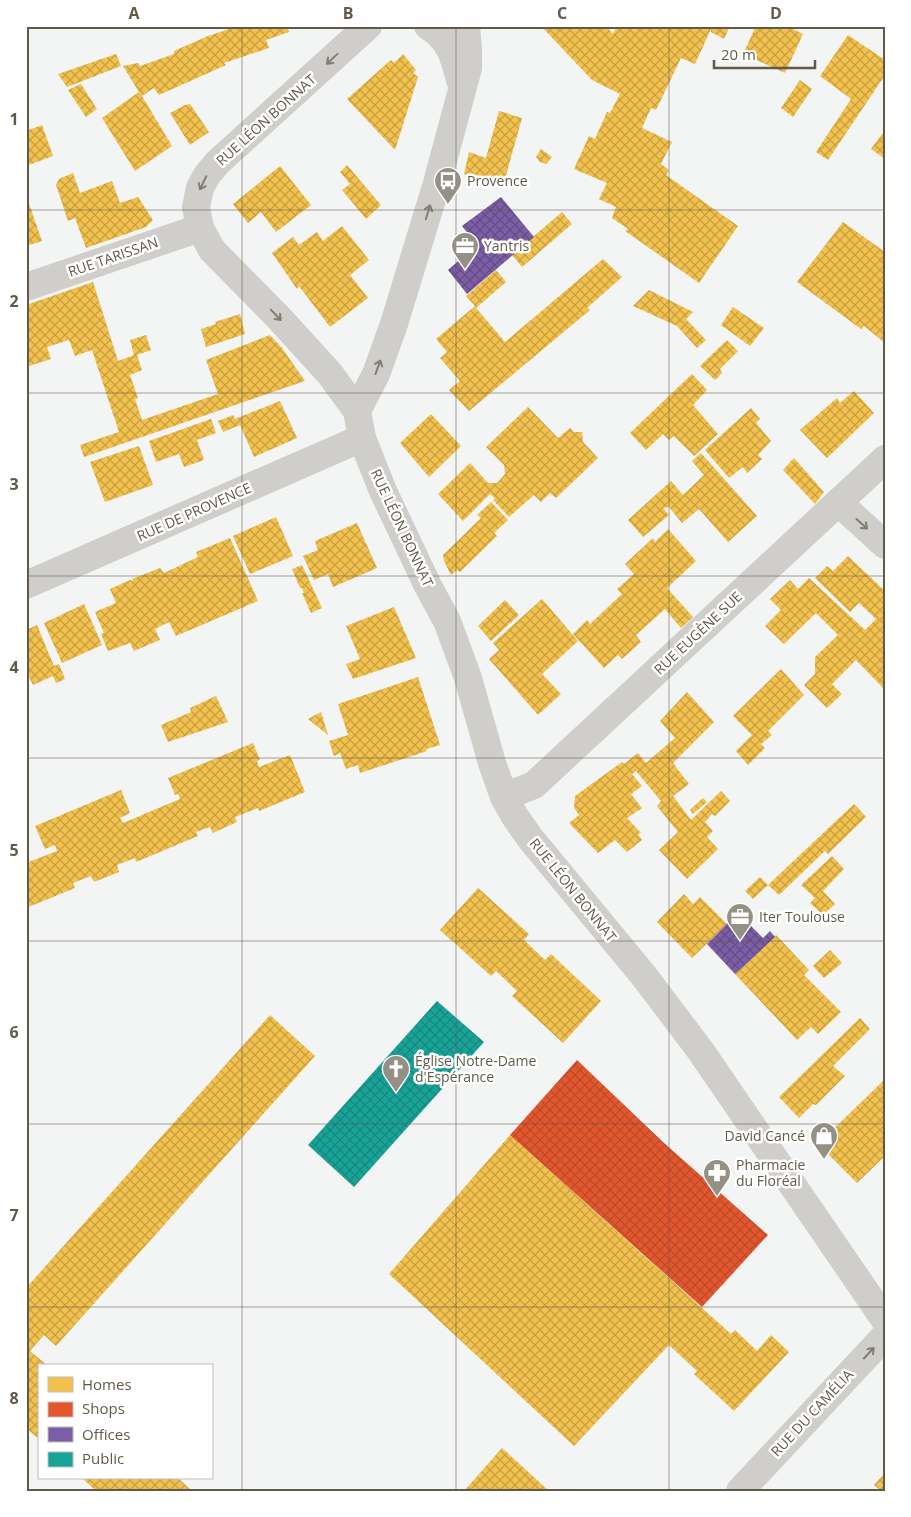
<svg xmlns="http://www.w3.org/2000/svg" width="911" height="1517" viewBox="0 0 911 1517" font-family="'Open Sans',sans-serif">
<style>
.homes{fill:url(#homes-cross-hatch)}
.shops{fill:url(#shops-cross-hatch)}
.offices{fill:url(#offices-cross-hatch)}
.public{fill:url(#public-cross-hatch)}
.lines{fill:none;stroke-linecap:round;stroke-linejoin:round}
.minor{stroke:#cfceca;stroke-width:28}
.oneway{stroke:#827d70}
.grid{fill:none;stroke:#615a49;stroke-width:1;stroke-opacity:0.55}
.labels{text-anchor:middle;stroke-width:5;stroke-linejoin:round;paint-order:stroke}
.street-label{font-size:14px;fill:#615a49;stroke:#fff}
.poi-label{font-size:14px;fill:#615a49;stroke:#fff;text-anchor:start}
.neatline{fill:none;stroke:#615a49;stroke-width:2}
.grid-label{font-size:16px;text-anchor:middle;font-weight:bold;fill:#615a49}
</style>
<defs>
<pattern id="homes-cross-hatch" width="8" height="8" patternUnits="userSpaceOnUse" patternTransform="scale(1.25)"><rect width="8" height="8" fill="#f2c14e"/><path d="M0 0l8 8M0 8l8-8" fill="none" stroke="#c7a043"/></pattern>
<pattern id="shops-cross-hatch" width="8" height="8" patternUnits="userSpaceOnUse" patternTransform="scale(1.25)"><rect width="8" height="8" fill="#e4572e"/><path d="M0 0l8 8M0 8l8-8" fill="none" stroke="#bc4b29"/></pattern>
<pattern id="offices-cross-hatch" width="8" height="8" patternUnits="userSpaceOnUse" patternTransform="scale(1.25)"><rect width="8" height="8" fill="#7b5ea7"/><path d="M0 0l8 8M0 8l8-8" fill="none" stroke="#644d83"/></pattern>
<pattern id="public-cross-hatch" width="8" height="8" patternUnits="userSpaceOnUse" patternTransform="scale(1.25)"><rect width="8" height="8" fill="#17a398"/><path d="M0 0l8 8M0 8l8-8" fill="none" stroke="#18887e"/></pattern>
</defs>
<rect width="100%" height="100%" fill="#f3f4f4"/>
<g class="homes">
<path d="M238,26H287L289,32L266,40L269,48L224,63L226,65L159,95L154,88L142,96L172,146L135,171L102,118L139,92L123,66L138,63L140,66L174,54V51L208,36Z"/>
<path d="M541,26H606L613,34L617,26H627L635,30L637,26H730L724,39L711,32V29L695,64L681,58L656,110L651,108L642,128L672,142L661,164L669,170L666,175L738,226L699,283L625,231L628,229L612,218L616,207L599,199L607,183L574,169L589,136L595,139L607,112L610,113L620,94L592,80Z"/>
<path d="M756,26H787L803,34L785,73L743,54Z"/>
<path d="M848,35L885,60V75L828,160L816,152L851,99L820,76Z"/>
<path d="M116,54L121,66L67,87L58,74Z"/>
<path d="M403,54L416,70L413,73L418,77L395,150L347,99L391,60L394,63Z"/>
<path d="M800,80L812,89L793,117L781,108Z"/>
<path d="M81,84L97,109L86,117L68,90Z"/>
<path d="M190,104L209,132L190,145L170,113L185,105Z"/>
<path d="M499,111L522,118L503,186L464,174L469,152L486,158Z"/>
<path d="M42,125L53,156L26,166V131Z"/>
<path d="M885,130V159L871,149Z"/>
<path d="M541,149L552,157L546,164L540,162L536,157Z"/>
<path d="M347,165L381,205L366,219L342,190L350,184L340,172Z"/>
<path d="M280,166L311,205L276,232L261,212L248,223L233,204Z"/>
<path d="M73,173L80,193L112,181L120,203L138,197L153,220L146,227L86,248L75,218L68,221L56,185L59,179Z"/>
<path d="M26,195L42,241L26,246Z"/>
<path d="M562,212L572,224L522,267L512,255Z"/>
<path d="M843,222L885,252V343L864,326L861,329L797,282Z"/>
<path d="M342,226L369,260L350,275L368,298L330,327L299,286L297,289L272,253L293,237L299,245L317,232L323,241Z"/>
<path d="M603,259L622,277L587,308L590,310L469,411L449,390L460,381L440,358L447,352L436,339L475,306L466,296L496,270L506,282L476,308L505,342Z"/>
<path d="M93,282L118,361L134,355L130,340L146,335L151,350L137,355L142,370L130,375L138,398L135,399L142,420L218,394L206,360L270,335L282,348L305,381L84,457L80,445L119,432L92,350L75,356L69,340L47,347L51,359L26,367V305Z"/>
<path d="M649,290L693,312L686,319L706,340L697,348L677,326L633,306Z"/>
<path d="M733,307L764,328L750,346L721,325Z"/>
<path d="M240,314L245,334L206,347L201,329L216,324L215,322Z"/>
<path d="M727,340L738,351L720,369L722,373L715,380L700,366Z"/>
<path d="M692,374L707,390L693,405L718,434L694,456L674,436L669,440L663,434L646,450L630,433Z"/>
<path d="M854,391L874,413L827,458L800,430L837,398L840,403Z"/>
<path d="M280,401L297,438L254,457L240,425L223,432L218,421L233,415L235,419Z"/>
<path d="M528,407L558,438L570,428L574,432H582L583,442L598,458L556,498L550,493L541,502L534,495L509,517L493,500L495,498L490,494L463,521L438,494L470,463L488,483H497L505,474L504,465L486,447Z"/>
<path d="M751,408L760,419L756,423L771,441L758,455L762,459L747,473L743,467L729,478L705,450Z"/>
<path d="M431,414L461,446L429,477L400,443Z"/>
<path d="M211,419L216,433L197,440L204,460L184,467L179,454L156,462L149,441Z"/>
<path d="M139,446L153,485L105,502L90,462Z"/>
<path d="M701,453L757,516L728,542L699,509L682,523L669,507L663,508L669,515L643,537L628,520L671,481L683,495L704,475L692,461Z"/>
<path d="M794,458L824,492L815,504L783,470Z"/>
<path d="M491,502L508,520L494,533L497,536L460,572L457,570L451,575L444,561L443,555L481,518L477,515Z"/>
<path d="M276,517L293,556L250,574L233,536Z"/>
<path d="M357,523L377,568L333,587L328,574L314,580L303,556L318,550L315,541Z"/>
<path d="M668,529L696,561L667,588L693,617L681,628L665,609L636,635L641,642L622,659L618,655L604,668L573,634L587,620L590,624L622,594L617,589L634,574L625,564L653,538L655,542Z"/>
<path d="M230,538L258,601L176,636L169,622L155,629L160,640L134,651L130,643L108,651L101,634L104,633L95,612L116,603L110,589L130,580L133,581L132,579L160,568L164,573L198,557L196,552Z"/>
<path d="M848,556L885,591V690L856,660L832,684L842,694L827,708L804,685L815,674V657L838,635L816,613L784,644L765,626L781,610L770,599L790,580L798,589L809,578L865,630L876,619L859,603L850,612L815,578L827,566L833,571Z"/>
<path d="M302,565L322,608L311,613L302,593H304L302,588H300L292,569Z"/>
<path d="M542,599L578,641L542,674L561,694L538,715L489,659L499,650L493,643Z"/>
<path d="M505,600L519,615L491,641L478,626Z"/>
<path d="M84,604L102,645L62,663L44,623Z"/>
<path d="M394,607L416,658L353,679L346,664L360,659L346,626Z"/>
<path d="M37,625L54,666L59,664L65,679L56,683L53,676L33,685L29,677L26,678V630Z"/>
<path d="M781,669L804,695L768,731L772,735L761,744L765,748L748,765L736,751L752,735L733,716Z"/>
<path d="M418,677L440,745L426,749L427,751L415,755L360,773L358,765L346,769L340,753L334,756L329,741L348,735L338,704Z"/>
<path d="M687,692L714,722L673,763L689,784L673,796L691,820L721,791L730,801L715,816L712,814L705,822L713,831L707,837L718,849L687,879L659,850L678,832L657,806L661,801L636,771L632,774L642,786L631,794L642,808L627,818L641,833L638,834L642,840L627,852L615,840L598,853L569,823L579,815L574,808L575,796L622,762L624,764L638,753L646,763L675,738L660,721Z"/>
<path d="M216,696L228,722L168,742L161,725L191,712L190,708Z"/>
<path d="M321,712L328,735L308,719Z"/>
<path d="M253,743L260,760L257,761L259,767L290,755L305,792L259,811L258,808L235,817L237,822L213,833L210,827L196,832L198,836L136,862L135,858L117,865L119,872L94,882L91,876L73,883L75,888L26,908V863L57,851L55,845L45,849L35,826L121,790L130,813L120,818L123,823L180,799L178,794L175,795L168,778Z"/>
<path d="M703,798L707,802L693,814L690,810Z"/>
<path d="M854,804L866,817L828,854L825,851L779,895L768,885L753,899L745,891L760,877L768,885Z"/>
<path d="M832,856L844,869L823,891L835,904L823,915L810,903L815,898L801,885Z"/>
<path d="M478,888L529,934L524,940L545,960L551,954L601,1001L563,1043L512,996L517,991L496,971L491,976L440,930Z"/>
<path d="M684,894L693,904L700,897L727,924L692,958L657,922Z"/>
<path d="M776,935L809,970L804,975L841,1012L818,1034L811,1027L797,1040L735,974Z"/>
<path d="M830,950L842,963L824,978L813,966Z"/>
<path d="M270,1015L315,1056L56,1346L44,1335L30,1351L48,1366H39V1439L26,1428V1288Z"/>
<path d="M860,1018L870,1029L833,1066L845,1076L816,1105L813,1104L799,1118L779,1097Z"/>
<path d="M885,1079V1156L857,1183L818,1144Z"/>
<path d="M510,1135L731,1334L735,1330L757,1351L771,1335L789,1352L734,1411L694,1374L697,1371L669,1345L574,1446L389,1274Z"/>
<path d="M502,1448L548,1490L547,1491H464Z"/>
<path d="M885,1473V1491H881L874,1485Z"/>
<path d="M82,1478H178L192,1491H96Z"/>
</g>
<path class="shops" d="M577,1060L664,1143L768,1235L702,1307L510,1135Z"/>
<g class="offices">
<path d="M501,197L534,237L467,294L448,270L477,245L462,226Z"/>
<path d="M738,913L763,938L770,931L775,937L735,974L707,944Z"/>
</g>
<path class="public" d="M437,1001L484,1042L354,1187L308,1145Z"/>
<g class="lines">
<g class="minor">
<path d="M368,26L218,162L207,175L200,188L196,207L200,228L212,250L279,318L330,374L357,411L362,438L383,491L428,586L447,621L468,678L492,763L504,797L514,815L530,838L644,976L700,1050L885,1320"/>
<path d="M428,26C450,40 454,56 460,80"/>
<path d="M26,287L200,228"/>
<path d="M357,411L376,374L394,324L437,183L468,68V50L466,26"/>
<path d="M839,503L885,545"/>
<path d="M26,585L362,438"/>
<path d="M504,797L534,785L885,459"/>
<path d="M740,1491L885,1336"/>
</g>
</g>
<defs><path id="oneway-shaft" d="M-6 0H5M1.5-3L5.5 0L1.5 3" fill="none" stroke-width="1.6" stroke-linecap="round" stroke-linejoin="round" transform="scale(1.25)"/></defs>
<g class="oneway">
<use href="#oneway-shaft" transform="translate(332 59) rotate(137)"/>
<use href="#oneway-shaft" transform="translate(203 183) rotate(116)"/>
<use href="#oneway-shaft" transform="translate(428 212) rotate(-73)"/>
<use href="#oneway-shaft" transform="translate(276 315) rotate(46)"/>
<use href="#oneway-shaft" transform="translate(378 367) rotate(-70)"/>
<use href="#oneway-shaft" transform="translate(862 524) rotate(42)"/>
<use href="#oneway-shaft" transform="translate(869 1353) rotate(-47)"/>
</g>
<path class="grid" d="M242,26V1491M456,26V1491M669,26V1491M26,210H885M26,393H885M26,576H885M26,758H885M26,941H885M26,1124H885M26,1307H885"/>
<defs>
<symbol id="bus-pin" viewBox="-11 -11 22 30"><path d="M0 17L-7.5 6A9.5 9.5 0 1 1 7.5 6Z" fill="#949085" stroke="#fff"/><path d="M-5-6H5V4H4V6H2V4H-2V6H-4V4H-5ZM-3.5-4V0h7V-4ZM-3.5 1.2v1.5H-2V1.2ZM2 1.2v1.5H3.5V1.2Z" fill="#fff"/></symbol>
<symbol id="office-pin" viewBox="-11 -11 22 30"><path d="M0 17L-7.5 6A9.5 9.5 0 1 1 7.5 6Z" fill="#949085" stroke="#fff"/><path d="M-6-3h4V-5.5h4V-3h4V5H-6ZM-1-4.5V-3h2v-1.5ZM-6 0V1H6V0Z" fill="#fff"/></symbol>
<symbol id="church-pin" viewBox="-11 -11 22 30"><path d="M0 17L-7.5 6A9.5 9.5 0 1 1 7.5 6Z" fill="#949085" stroke="#fff"/><path d="M-1.2-6h2.4v3.5h3.3v2.4h-3.3V6h-2.4V-.1h-3.3v-2.4h3.3Z" fill="#fff"/></symbol>
<symbol id="shop-pin" viewBox="-11 -11 22 30"><path d="M0 17L-7.5 6A9.5 9.5 0 1 1 7.5 6Z" fill="#949085" stroke="#fff"/><path d="M-5-2.5h2.3a2.7 3.5 0 0 1 5.4 0H5L5.5 6h-11ZM-1.5-2.5h3a1.5 2.3 0 0 0-3 0Z" fill="#fff"/></symbol>
<symbol id="pharmacy-pin" viewBox="-11 -11 22 30"><path d="M0 17L-7.5 6A9.5 9.5 0 1 1 7.5 6Z" fill="#949085" stroke="#fff"/><path d="M-2-6h4v4h4v4h-4v4h-4v-4h-4v-4h4Z" fill="#fff"/></symbol>
</defs>
<g fill-rule="evenodd">
<use href="#bus-pin" x="432" y="165" width="32" height="43"/>
<use href="#office-pin" x="449" y="230" width="32" height="43"/>
<use href="#office-pin" x="724" y="901" width="32" height="43"/>
<use href="#church-pin" x="380" y="1053" width="32" height="43"/>
<use href="#shop-pin" x="808" y="1120" width="32" height="43"/>
<use href="#pharmacy-pin" x="701" y="1157" width="32" height="43"/>
</g>
<g class="labels">
<g class="street-label">
<text transform="translate(266 120) rotate(-42)" y="5">RUE LÉON BONNAT</text>
<text transform="translate(113 257) rotate(-19)" y="5">RUE TARISSAN</text>
<text transform="translate(194 512) rotate(-24)" y="5">RUE DE PROVENCE</text>
<text transform="translate(402 528) rotate(65)" y="5">RUE LÉON BONNAT</text>
<text transform="translate(698 633) rotate(-43)" y="5">RUE EUGÈNE SUE</text>
<text transform="translate(573 890) rotate(51)" y="5">RUE LÉON BONNAT</text>
<text transform="translate(812 1413) rotate(-47)" y="5">RUE DU CAMÉLIA</text>
</g>
<g class="poi-label">
<text x="467" y="186">Provence</text>
<text x="484" y="251">Yantris</text>
<text x="759" y="922">Iter Toulouse</text>
<text x="415" y="1066">Église Notre-Dame<tspan x="415" dy="16">d'Espérance</tspan></text>
<text x="805" y="1141" text-anchor="end">David Cancé</text>
<text x="736" y="1170">Pharmacie<tspan x="736" dy="16">du Floréal</tspan></text>
</g>
</g>
<rect width="911" height="1517" fill="none" stroke="#ffffff" stroke-width="55"/>
<rect x="38" y="1364" width="175" height="115" fill="#ffffff" stroke="#c0bdb6"/>
<rect x="48" y="1377" width="25" height="15" fill="#f2c14e" stroke="#c0bdb6"/>
<text x="82" y="1390" font-size="15" fill="#615a49">Homes</text>
<rect x="48" y="1402" width="25" height="15" fill="#e4572e" stroke="#c0bdb6"/>
<text x="82" y="1414" font-size="15" fill="#615a49">Shops</text>
<rect x="48" y="1427" width="25" height="15" fill="#7b5ea7" stroke="#c0bdb6"/>
<text x="82" y="1440" font-size="15" fill="#615a49">Offices</text>
<rect x="48" y="1452" width="25" height="15" fill="#17a398" stroke="#c0bdb6"/>
<text x="82" y="1464" font-size="15" fill="#615a49">Public</text>
<path d="M714 60v8h101v-8" fill="none" stroke="#615a49" stroke-width="2.5"/>
<text x="721" y="60" font-size="15" fill="#615a49" stroke="#ffffff" stroke-width="4" paint-order="stroke">20 m</text>
<rect x="28" y="28" width="856" height="1462" class="neatline"/>
<g class="grid-label">
<text x="134" y="19">A</text>
<text x="348" y="19">B</text>
<text x="562" y="19">C</text>
<text x="776" y="19">D</text>
<text x="14" y="125">1</text>
<text x="14" y="307">2</text>
<text x="14" y="490">3</text>
<text x="14" y="673">4</text>
<text x="14" y="856">5</text>
<text x="14" y="1038">6</text>
<text x="14" y="1221">7</text>
<text x="14" y="1404">8</text>
</g>
</svg>
